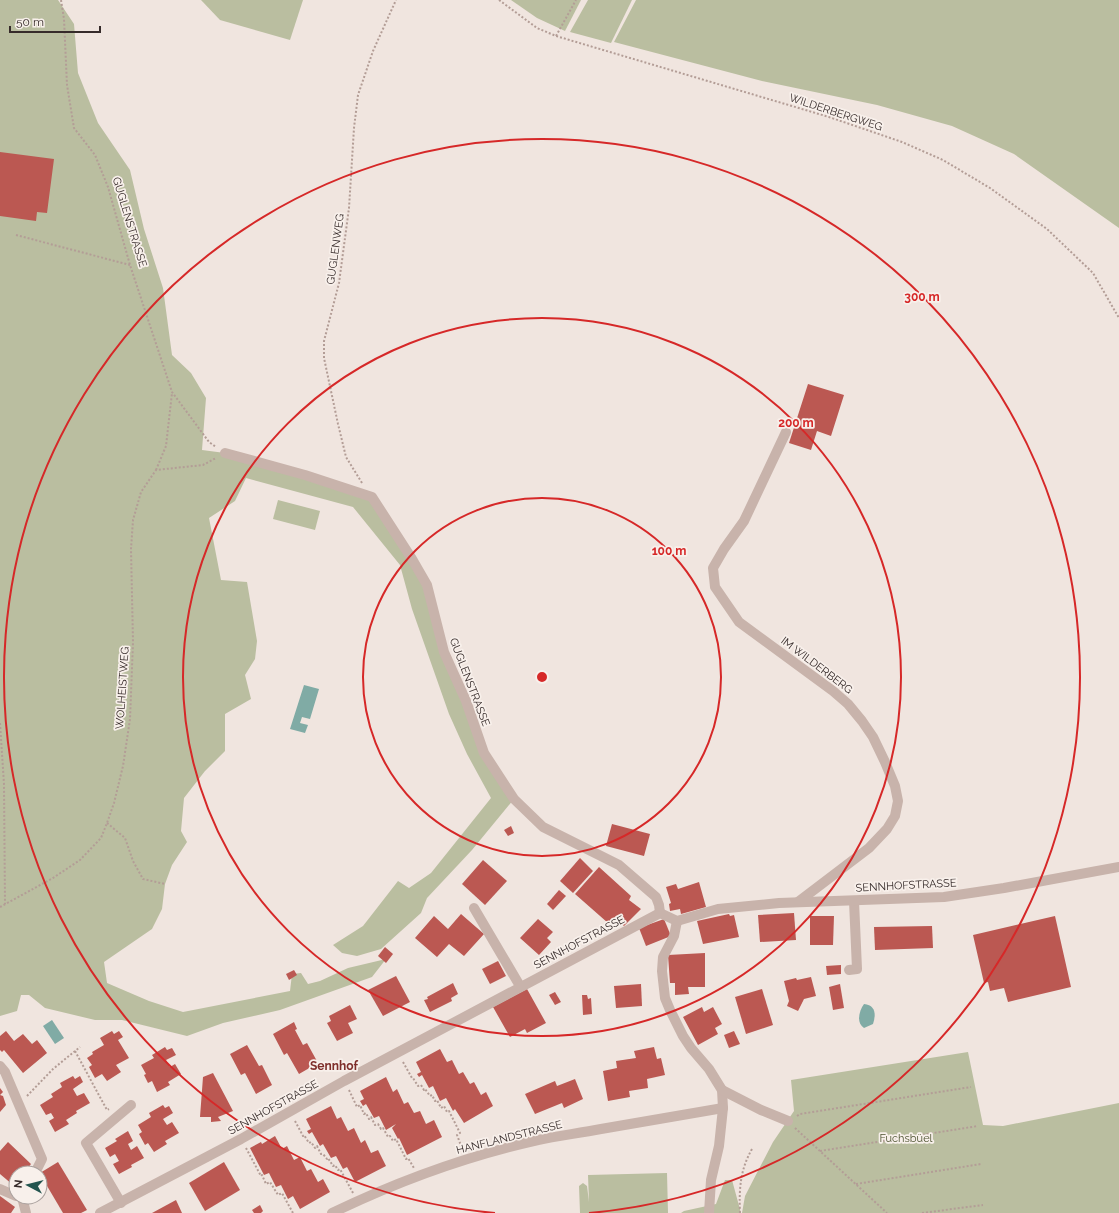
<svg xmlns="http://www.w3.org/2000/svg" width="1119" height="1213" viewBox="0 0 1119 1213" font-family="Raleway,sans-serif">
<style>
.green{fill:#babea0}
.water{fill:#80aba5}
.building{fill:#bb5852}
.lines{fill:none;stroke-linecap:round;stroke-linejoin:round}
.path{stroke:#b39d96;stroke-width:2;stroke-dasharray:2 2;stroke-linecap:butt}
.minor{stroke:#c8b3ab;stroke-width:10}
.ring{fill:none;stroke:#d62828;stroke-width:2}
.labels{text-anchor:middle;stroke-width:3.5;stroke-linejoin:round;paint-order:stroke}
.street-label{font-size:11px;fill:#362b2a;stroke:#f8f0eb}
.park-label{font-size:11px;fill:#4c5230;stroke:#f8f0eb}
.neighbourhood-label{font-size:12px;font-weight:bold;fill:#7e2e2a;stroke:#f8f0eb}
.centre{fill:#d62828;stroke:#f8f0eb;stroke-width:2}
.ring-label{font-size:12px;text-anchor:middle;font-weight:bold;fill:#d62828;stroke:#f8f0eb;stroke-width:3.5;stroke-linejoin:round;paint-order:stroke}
</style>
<rect width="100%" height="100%" fill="#f0e5df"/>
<g class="green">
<path d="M0,0H58L74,24L78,73L98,123L130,170L144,229L163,288L172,355L191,373L206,398L202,450L225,453L372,497L427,585L444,652L484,753L514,799L472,850L427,898L421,913L381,949L357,956L342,953L333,945L363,926L398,881L409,888L431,873L491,798L467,754L449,714L412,609L400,565L353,507L246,478L235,501L209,518L221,580L247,582L257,641L255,659L245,675L251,699L225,714V751L205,771L184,798L181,831L187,842L172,865L165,884L162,909L152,929L104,962L107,983L149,1001L183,1012L290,991L292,974L301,973L308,984L320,981L348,968L386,959L372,977L280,1010L223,1023L187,1036L122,1020H95L45,1008L29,995H21L17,1011L0,1016Z"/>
<path d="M201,0H303L290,40L220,20Z"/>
<path d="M511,0H581L565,31L537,18Z"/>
<path d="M588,0H632L611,43L570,32Z"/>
<path d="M636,0H1119V228L1014,154L952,126L877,105L762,81L614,42Z"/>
<path d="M278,500L320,511L315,530L273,519Z"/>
<path d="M968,1052L983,1125L1003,1126L1119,1103V1213H742L745,1196L773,1142L794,1111L791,1080Z"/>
<path d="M667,1173L668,1213H580L579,1186L583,1183L587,1186L589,1202L588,1175Z"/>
<path d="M725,1180H732L741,1213H681L684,1211L716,1204Z"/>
</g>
<g class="water">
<path d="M304,685L319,689L310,719L302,717L300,723L308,725L305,733L290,729Z"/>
<path d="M864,1004C876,1005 876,1015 873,1024L864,1028C856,1023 859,1011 864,1004Z"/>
<path d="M52,1020L64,1038L55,1044L43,1026Z"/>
</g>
<g class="building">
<path d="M0,152L54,159L47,213L37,212L36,221L0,216Z"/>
<path d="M808,384L844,395L831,436L817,431L811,450L789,443Z"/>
<path d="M612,824L650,834L644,856L606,846Z"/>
<path d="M511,826L514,833L508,836L504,830Z"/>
<path d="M580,858L593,871L573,893L560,881Z"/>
<path d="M483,860L507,881L485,905L462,884Z"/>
<path d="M599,867L631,896L629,900L641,909L624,926L621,923L619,926L612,920L608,923L575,894Z"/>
<path d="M699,882L706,907L681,914L680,909L670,911L669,904L671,903L666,887L676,884L678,889Z"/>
<path d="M559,890L566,896L553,910L547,904Z"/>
<path d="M794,913L796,940L760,942L758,915Z"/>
<path d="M461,914L484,934L464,956L449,944L437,957L415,938L434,916L448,929Z"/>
<path d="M729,914L730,916L734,915L739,937L703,944L697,921Z"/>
<path d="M810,916H834L833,945H810Z"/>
<path d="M1055,916L1071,987L1008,1002L1004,988L990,991L988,982L984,983L973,935Z"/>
<path d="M538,919L553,932L547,938L551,942L539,955L520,938Z"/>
<path d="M664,919L671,936L646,946L639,928Z"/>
<path d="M932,926L933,948L875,950L874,927Z"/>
<path d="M385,947L393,954L386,963L378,956Z"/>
<path d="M705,953V987H688L689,994L675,995V983H670L668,955Z"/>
<path d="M498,961L506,976L490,984L482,969Z"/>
<path d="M841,965V974L827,975L826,966Z"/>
<path d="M294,970L297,975L289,980L286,974Z"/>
<path d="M396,976L410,1002L383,1016L368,990Z"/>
<path d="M811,977L816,996L804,999L798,1011L787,1006L789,1001L784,981L796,978L797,980Z"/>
<path d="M453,983L458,994L451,998L452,1001L430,1012L424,1000L428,999L427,997Z"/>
<path d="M641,984L642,1006L616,1008L614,986Z"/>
<path d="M840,984L844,1008L833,1010L829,987Z"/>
<path d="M527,989L546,1023L527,1033L525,1029L510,1037L493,1007Z"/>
<path d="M762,989L773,1025L746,1034L735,997Z"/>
<path d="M555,992L561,1002L555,1005L549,995Z"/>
<path d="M582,995H587L588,999L591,998L592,1014L583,1015Z"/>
<path d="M350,1005L357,1019L348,1023L353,1033L337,1041L327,1023L331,1021L329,1016Z"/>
<path d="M702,1007L704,1012L713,1007L722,1024L715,1028L718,1034L698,1045L683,1017Z"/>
<path d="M294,1022L297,1029L295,1030L303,1045L307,1043L318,1063L299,1074L287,1053L284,1055L273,1034Z"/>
<path d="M6,1031L14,1041L23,1034L32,1044L37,1040L47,1053L23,1073L4,1050L2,1052L0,1050V1036Z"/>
<path d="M112,1031L114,1034L119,1031L123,1037L118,1040L129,1058L116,1065L121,1072L107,1081L102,1074L95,1078L89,1067L92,1065L87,1058L93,1054L92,1052L104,1045L100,1038Z"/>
<path d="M734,1031L740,1044L729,1048L724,1035Z"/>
<path d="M247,1045L259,1066L262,1065L272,1085L256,1094L245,1073L241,1075L230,1054Z"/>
<path d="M165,1047L167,1050L172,1048L176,1055L166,1060L170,1067L175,1064L181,1074L168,1082L170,1085L157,1092L152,1081L148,1083L144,1075L146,1074L141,1065L154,1058L152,1055Z"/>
<path d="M654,1047L657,1059L661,1058L665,1075L647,1079L648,1088L629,1091L630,1097L608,1101L603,1071L617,1068L616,1061L636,1058L634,1051Z"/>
<path d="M440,1049L447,1062L452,1060L459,1074L463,1072L470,1084L474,1082L481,1095L486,1092L493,1106L464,1123L455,1109L453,1111L446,1098L440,1101L433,1086L429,1088L422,1075L419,1077L417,1074L421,1072L416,1062Z"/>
<path d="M213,1073L233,1111L218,1117L221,1121L211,1122V1117H200L203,1077Z"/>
<path d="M73,1076L75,1079L80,1076L83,1082L73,1089L77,1096L84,1093L90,1103L76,1111L77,1113L66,1120L69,1124L55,1132L49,1121L54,1118L51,1113L46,1115L40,1105L53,1097L51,1094L62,1087L60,1083Z"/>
<path d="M386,1077L393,1092L397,1089L404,1104L408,1102L414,1113L420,1111L426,1124L434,1120L442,1137L407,1155L399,1138L398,1139L392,1128L396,1124L386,1130L379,1116L374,1118L366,1104L363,1106L360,1101L364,1099L360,1091Z"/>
<path d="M575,1079L583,1099L564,1108L562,1103L535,1114L525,1094L555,1081L557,1086Z"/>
<path d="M0,1088L3,1092L0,1095L3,1096L6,1105L0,1112Z"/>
<path d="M163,1105L165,1108L169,1106L173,1113L163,1119L167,1125L172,1122L179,1133L165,1141L167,1144L154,1152L148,1143L145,1145L139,1134L142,1132L138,1125L151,1117L149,1113Z"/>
<path d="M331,1106L337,1119L341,1117L348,1131L354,1128L361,1143L365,1140L371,1153L378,1150L386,1166L355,1182L347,1167L343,1169L336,1156L331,1158L323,1144L320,1146L312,1132L309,1134L307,1131L311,1129L306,1119Z"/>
<path d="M128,1131L133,1141L128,1144L131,1150L137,1146L144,1158L131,1165L132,1167L119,1174L113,1164L119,1161L115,1154L110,1157L105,1148L117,1141L115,1139Z"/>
<path d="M275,1136L282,1149L287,1146L294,1160L300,1157L307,1171L311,1169L318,1182L323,1179L330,1192L300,1209L293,1196L288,1199L281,1185L276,1187L269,1173L264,1175L250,1148L261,1142L262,1144Z"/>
<path d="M8,1142L31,1164L24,1173H16V1181L13,1185L0,1174V1151Z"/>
<path d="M58,1162L87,1210L81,1213H63L40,1174V1173Z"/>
<path d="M224,1162L240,1190L205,1211L189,1183Z"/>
<path d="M0,1196L15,1207L11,1213H0Z"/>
<path d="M176,1200L182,1213H152Z"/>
<path d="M260,1205L263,1211L261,1213H254L252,1210Z"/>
</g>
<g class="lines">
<g class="path">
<path d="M61,0L64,19L67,85L74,128L95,155L108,187L130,265L172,392L209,442L216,447"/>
<path d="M499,0L537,28L556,36L829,117L902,142L943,160L990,188L1047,229L1093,273L1119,318"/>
<path d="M556,36L576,0"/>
<path d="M16,235L130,265"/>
<path d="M156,470L166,446L172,393"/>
<path d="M362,483L346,457L338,424L324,358V341L339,283L349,208L354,128L358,95L373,51L396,0"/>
<path d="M0,723L4,784L5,904"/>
<path d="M107,823L125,838L133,861L143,879L165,884"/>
<path d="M0,907L53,878L80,860L101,838L107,823L114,803L123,766L130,719L133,642L131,549L133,520L141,492L156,470L203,465L216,458"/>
<path d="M75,1051L107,1110L109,1109"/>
<path d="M403,1062L412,1078H413L418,1086L421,1085L424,1090L425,1089L430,1096L432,1095L435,1101L437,1100L441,1108L444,1106L447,1112L449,1111L460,1133L457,1135L463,1151"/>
<path d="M349,1090L357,1107L360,1105L364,1114L366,1113L369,1119L371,1117L375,1125L378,1124L381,1129L383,1128L388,1137L390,1136L393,1141L396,1139L406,1159L408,1158L414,1168"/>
<path d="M27,1096L53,1069L80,1047"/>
<path d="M797,1116L800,1114L971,1087"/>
<path d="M295,1121L303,1136L304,1135L309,1143L311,1142L315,1148L317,1146L321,1154H323L327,1159L328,1158L333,1166L335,1165L338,1170L340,1169L353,1193"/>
<path d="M795,1128L887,1213"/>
<path d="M246,1148L261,1176L262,1175L266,1184L270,1182L278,1195L282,1193L293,1213"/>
<path d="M820,1151L978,1126"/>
<path d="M856,1184L981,1164"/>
<path d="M740,1213C739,1189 740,1170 752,1149"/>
<path d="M922,1213L983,1205"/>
</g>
<g class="minor">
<path d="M786,432L744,521L724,549L713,568L715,587L739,622L833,691L848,704L862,721L873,737L885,762L895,786L898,801L895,816L887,829L869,848L798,902"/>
<path d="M225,453L305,475L372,497L412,559L427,585L444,652L466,701L484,753L514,799L543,827L619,865L656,897L659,905L660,913"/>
<path d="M474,908L520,986"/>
<path d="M677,921L674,936L663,957L662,971L665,998L670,1010L683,1036L691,1048L709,1069L722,1090L723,1108L719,1146L711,1180L709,1213"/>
<path d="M849,970L857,969L854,901"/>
<path d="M0,1066L5,1072L42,1159L35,1173"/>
<path d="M722,1090L761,1110L788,1121"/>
<path d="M0,1189L16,1196"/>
<path d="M22,1197L26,1213"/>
<path d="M121,1203L86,1143L131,1105"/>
<path d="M100,1213L241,1139L344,1081L660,913L677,921L718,909L779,903L944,897L1004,888L1119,867"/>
<path d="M332,1213C398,1181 467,1156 538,1140C558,1136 580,1133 601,1129C641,1122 682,1115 723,1108"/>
</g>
</g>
<g class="ring">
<circle cx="542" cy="677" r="179"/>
<circle cx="542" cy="677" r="359"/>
<path d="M495 1213A538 538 0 1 1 589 1213"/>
</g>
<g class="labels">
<g class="street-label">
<text transform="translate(836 112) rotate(18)" y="4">WILDERBERGWEG</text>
<text transform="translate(130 222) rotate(73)" y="4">GUGLENSTRASSE</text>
<text transform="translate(335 249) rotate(-82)" y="4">GUGLENWEG</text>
<text transform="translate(817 665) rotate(37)" y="4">IM WILDERBERG</text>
<text transform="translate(470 682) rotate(69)" y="4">GUGLENSTRASSE</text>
<text transform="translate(122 688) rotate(-86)" y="4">WOLHEISTWEG</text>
<text transform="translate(906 885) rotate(-3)" y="4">SENNHOFSTRASSE</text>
<text transform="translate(579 942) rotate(-28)" y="4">SENNHOFSTRASSE</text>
<text transform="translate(273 1107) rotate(-29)" y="4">SENNHOFSTRASSE</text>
<text transform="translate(509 1137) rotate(-14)" y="4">HANFLANDSTRASSE</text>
</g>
<g class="park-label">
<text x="906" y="1142">Fuchsbüel</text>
</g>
<g class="neighbourhood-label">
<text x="334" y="1070">Sennhof</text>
</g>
</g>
<circle cx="542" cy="677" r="6" class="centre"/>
<g class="ring-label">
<text x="922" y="301">300 m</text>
<text x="796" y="427">200 m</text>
<text x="669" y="555">100 m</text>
</g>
<g transform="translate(28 1185) rotate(277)"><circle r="19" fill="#f8f0eb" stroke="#aaa19e"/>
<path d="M0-3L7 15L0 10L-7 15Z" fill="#23544e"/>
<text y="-6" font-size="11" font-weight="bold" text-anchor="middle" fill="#362b2a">N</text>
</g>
<path d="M10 26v6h90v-6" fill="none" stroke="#362b2a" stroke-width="2"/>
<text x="16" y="26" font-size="12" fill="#362b2a" stroke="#f8f0eb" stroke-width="3" paint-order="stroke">50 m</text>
</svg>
